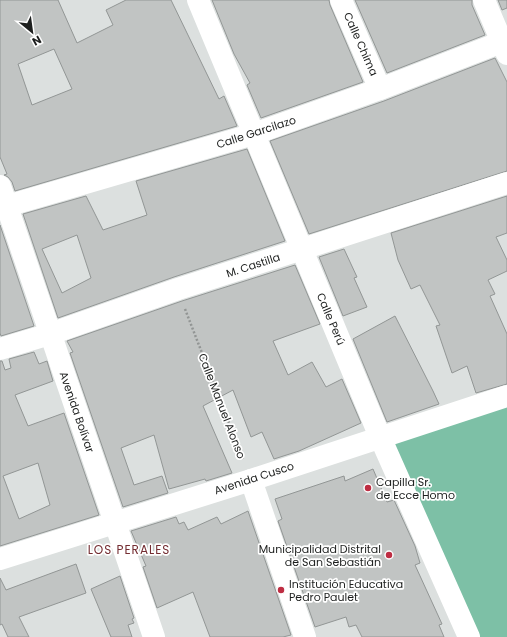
<svg xmlns="http://www.w3.org/2000/svg" width="507" height="637" viewBox="0 0 507 637" font-family="Poppins,sans-serif">
<style>
.green{fill:#7dc0a6}
.building{fill:#c1c4c3;stroke:#929695;fill-rule:evenodd}
.lines{fill:none;stroke-linecap:round;stroke-linejoin:round}
.path{stroke:#929594;stroke-width:2.5;stroke-dasharray:2 2;stroke-linecap:butt}
.minor{stroke:#fff;stroke-width:22}
.poi-dot{fill:#be2d42;stroke:#fff;stroke-width:1.5}
.labels{text-anchor:middle;stroke-width:3.5;stroke-linejoin:round;paint-order:stroke}
.street-label{font-size:11px;fill:#1d1f1e;stroke:#fff}
.poi-label{font-size:11px;fill:#1d1f1e;stroke:#fff;text-anchor:start}
.neighbourhood-label{font-size:12px;letter-spacing:1px;fill:#742d32;stroke:#fff}
</style>
<rect width="100%" height="100%" fill="#dce0df"/>
<path class="green" d="M507,402V637H474L390,440Z"/>
<g class="building">
<path d="M0,0H58L77,43L113,25L106,10L126,0H171L219,99L224,96L237,126L15,191L12,182L8,177L4,175L7,174L0,157ZM54,49L72,89L32,105L18,64Z"/>
<path d="M212,0H329L330,5L363,82L261,118L247,85L250,83L234,54Z"/>
<path d="M355,0H472V5L485,35L387,73Z"/>
<path d="M498,0H507V8L502,10Z"/>
<path d="M495,58L507,82V171L309,234L270,141L384,101Z"/>
<path d="M247,149L285,241L174,277L58,318L23,214L86,196L103,230L147,215L136,181ZM77,235L91,278L62,293L42,249Z"/>
<path d="M507,196V233L496,237L507,260V271L488,280L495,294L490,296L507,334V384L476,393L467,366L452,373L436,326L440,325L420,285L411,289L398,260L391,233Z"/>
<path d="M0,225L34,326L1,336L0,333Z"/>
<path d="M344,249L357,277L354,278L367,307L343,316L319,257Z"/>
<path d="M295,265L320,324L273,341L288,375L312,362L326,387L342,379L361,423L299,451L274,459L262,432L251,437L233,390L203,406L232,473L206,481L205,479L169,489L154,435L121,448L134,485L162,476L168,493L123,507L70,353L73,352L67,341L182,301Z"/>
<path d="M395,316L433,391L439,404L387,422L353,339Z"/>
<path d="M34,352L39,364L47,361L53,381L15,395L28,426L64,413L99,515L0,546V361H2L5,370L11,368L9,359ZM38,463L50,505L19,519L3,476Z"/>
<path d="M373,469L387,502L394,500L415,546L420,563L415,565L442,624L439,625L444,637H362L356,625L349,627L346,617L315,627L278,521L282,519L275,499L344,476L345,481Z"/>
<path d="M248,511L291,635L283,637H210L193,592L157,608L143,567L146,566L131,531L176,517L179,524L184,522L188,530L217,517L221,524Z"/>
<path d="M76,564L86,593L19,617L29,637H8L2,624L0,625V578L6,590Z"/>
<path d="M120,576L134,618L132,619L134,623L128,625L132,637H111L91,589Z"/>
</g>
<g class="lines">
<path class="path" d="M185,309L243,459"/>
<g class="minor">
<path d="M198,0L380,437L469,637"/>
<path d="M341,0L380,89"/>
<path d="M484,0L507,54"/>
<path d="M0,186L154,637"/>
<path d="M0,208L254,134L380,89L507,40"/>
<path d="M0,349L50,334L178,289L507,183"/>
<path d="M251,480L305,637"/>
<path d="M0,559L251,480L507,396"/>
</g>
</g>
<g class="poi-dot">
<circle cx="368" cy="488" r="4"/>
<circle cx="389" cy="555" r="4"/>
<circle cx="281" cy="590" r="4"/>
</g>
<g class="labels">
<g class="street-label">
<text transform="translate(361 44) rotate(66)" y="4">Calle Chima</text>
<text transform="translate(256 132) rotate(-18)" y="4">Calle Garcilazo</text>
<text transform="translate(253 265) rotate(-18)" y="4">M. Castilla</text>
<text transform="translate(331 319) rotate(67)" y="4">Calle Perú</text>
<text transform="translate(222 406) rotate(69)" y="4">Calle Manuel Alonso</text>
<text transform="translate(77 412) rotate(71)" y="4">Avenida Bolívar</text>
<text transform="translate(254 478) rotate(-18)" y="4">Avenida Cusco</text>
</g>
<g class="poi-label">
<text x="376" y="486">Capilla Sr.<tspan x="376" dy="13">de Ecce Homo</tspan></text>
<text x="381" y="553" text-anchor="end">Municipalidad Distrital<tspan x="381" dy="13">de San Sebastián</tspan></text>
<text x="289" y="588">Institución Educativa<tspan x="289" dy="13">Pedro Paulet</tspan></text>
</g>
<g class="neighbourhood-label">
<text x="129" y="554">LOS PERALES</text>
</g>
</g>
<g transform="translate(32 32) rotate(151)" stroke="#ffffff" stroke-width="3" paint-order="stroke">
<path d="M0-3L7 15L0 10L-7 15Z" fill="#1d1f1e"/>
<text y="-6" font-size="11" font-weight="bold" text-anchor="middle" fill="#1d1f1e">N</text>
</g>
</svg>
